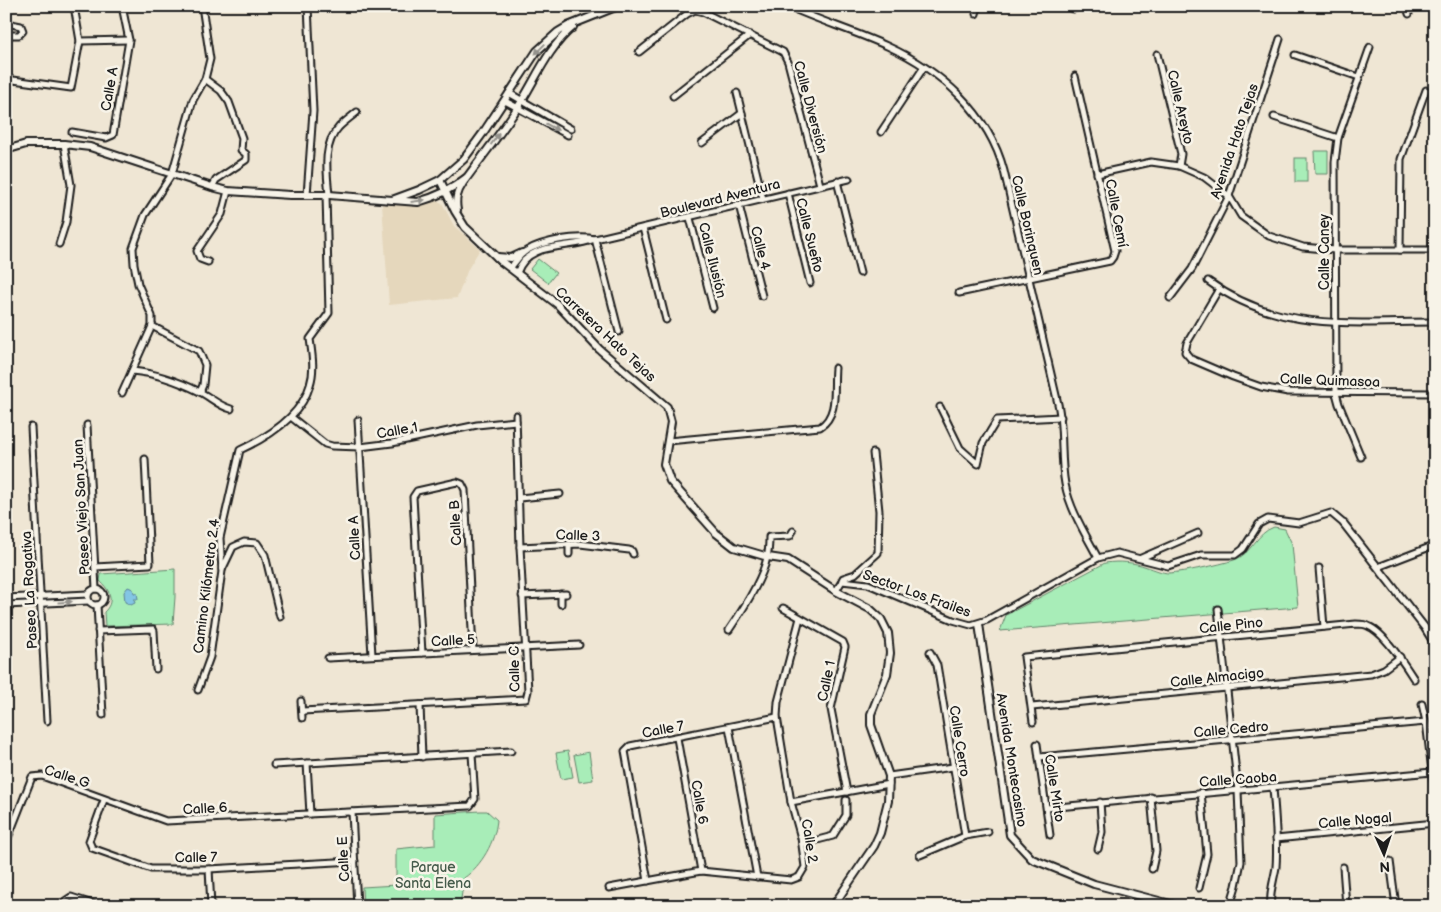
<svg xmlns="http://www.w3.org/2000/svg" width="1441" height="912" viewBox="0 0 1441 912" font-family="'Balsamiq Sans',sans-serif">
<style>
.built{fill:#e5d7bc}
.green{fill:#a8edb8;stroke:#62846a}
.water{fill:#83c5e4;stroke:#5a8194}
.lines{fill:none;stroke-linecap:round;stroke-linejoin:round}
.minor-casing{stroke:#1c1c1c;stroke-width:9}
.tertiary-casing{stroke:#1c1c1c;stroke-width:10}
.minor{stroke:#f7f3e8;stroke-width:5}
.tertiary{stroke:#f7f3e8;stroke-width:6}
.oneway{fill:#94928c}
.labels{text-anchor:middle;stroke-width:5;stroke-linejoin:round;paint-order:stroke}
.street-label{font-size:14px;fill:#1c1c1c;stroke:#f7f3e8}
.park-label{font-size:14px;fill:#465b4b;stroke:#f7f3e8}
</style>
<rect width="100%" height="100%" fill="#efe6d4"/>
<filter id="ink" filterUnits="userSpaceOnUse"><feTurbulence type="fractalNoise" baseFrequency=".02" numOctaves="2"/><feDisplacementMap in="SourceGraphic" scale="10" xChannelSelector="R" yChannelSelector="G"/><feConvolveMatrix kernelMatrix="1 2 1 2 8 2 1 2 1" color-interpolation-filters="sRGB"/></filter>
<g filter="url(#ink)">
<path class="built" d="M436,200L442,203L454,226L480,249L468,269L457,298L389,305L382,204L421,206Z"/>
<g class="green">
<path d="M1314,151H1328V174H1315Z"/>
<rect x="1295" y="158" width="12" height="24"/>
<path d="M538,259L556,273L548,283L530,269Z"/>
<path d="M1274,527L1285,529L1292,544L1298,607L1000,631L1006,615L1105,563C1120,561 1133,562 1147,567C1154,569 1162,573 1169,573C1184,572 1219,565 1234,560C1252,554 1256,533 1274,527Z"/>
<path d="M175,569V597L173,624L105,626L104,612C115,602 110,590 100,581L101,574Z"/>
<path d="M568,751L573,777L561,779L556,753Z"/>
<path d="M589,752L593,780L579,782L574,755Z"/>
<path d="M480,811H487L497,820C495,842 482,865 464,878L460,906H363L362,887L396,885V849L435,845V814Z"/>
</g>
<path class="water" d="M128,587L133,589L134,593H137L138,599H134L135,603L131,605L125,602L124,592Z"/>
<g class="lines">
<defs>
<g id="minor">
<path d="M592,6L596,15"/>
<path d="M787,6C820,21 854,31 887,46C940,70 989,113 1004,171L1058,404C1064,430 1060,458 1065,484C1070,510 1086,535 1098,558"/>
<path d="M1065,6L1074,9L1085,6"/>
<path d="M1407,6L1409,14"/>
<path d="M976,14L978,6"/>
<path d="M6,23L21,26L23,31L19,35H6"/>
<path d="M80,41L129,40"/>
<path d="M639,52L687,14L695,10L703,12L783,52L788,62L820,185"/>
<path d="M1157,54L1181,154L1179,166"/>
<path d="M1295,55L1359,77"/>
<path d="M6,79L71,88L80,41L74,6"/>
<path d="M205,79L221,91L229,102L242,138L241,150L246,154V160L216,180L212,187"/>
<path d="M509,93L571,129"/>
<path d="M737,93L763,199"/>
<path d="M673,96L750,35"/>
<path d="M505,101L568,135"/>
<path d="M1274,117L1338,138"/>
<path d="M72,132L106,138L113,135L129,40L122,6"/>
<path d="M881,132L924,67"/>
<path d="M702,143L742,113"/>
<path d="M1097,174L1151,162L1179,166L1204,177L1229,196L1241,216L1269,236L1303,247L1335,250H1435"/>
<path d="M837,181L860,273"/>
<path d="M788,193L810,283"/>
<path d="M307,195L313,111L308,6"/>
<path d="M329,195C327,173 322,145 339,127C344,122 351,117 357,112"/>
<path d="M739,205L762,296"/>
<path d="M690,218L713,308"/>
<path d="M643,228L666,320"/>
<path d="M595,239L619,332"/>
<path d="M59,244L66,222L71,185L64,144"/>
<path d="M1400,250L1401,159L1426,90"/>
<path d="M208,262L200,259L197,251L222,214L228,191"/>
<path d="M510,268C515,263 520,254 526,251C542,241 577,235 595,239"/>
<path d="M517,273C528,240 569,250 595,239L849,179"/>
<path d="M1208,281C1279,333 1352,322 1435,322"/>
<path d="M1219,289L1187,343L1185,352L1191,359L1233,377L1261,387L1288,392L1435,393"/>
<path d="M959,293L1110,261L1113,257L1115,251L1075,76"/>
<path d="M1170,298L1192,269L1229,196L1280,39"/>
<path d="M152,326L199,351L205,365L203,385L200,392"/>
<path d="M132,371C154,373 180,382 200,392C210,397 219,406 231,409"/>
<path d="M122,393L152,326V316L138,284L134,264L133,248L145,215L172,174L193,100L205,79L210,59L202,6"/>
<path d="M940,407L960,448L978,464L983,443L997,420L1061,417"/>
<path d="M291,417L325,444L332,446L360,447L392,443L477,425L516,421"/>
<path d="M358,420L372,655"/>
<path d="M87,425L96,589"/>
<path d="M31,427L47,721"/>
<path d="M668,441L820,427C839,415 833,389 835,368"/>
<path d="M1361,457L1339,404L1336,393L1335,162L1338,138L1370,47"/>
<path d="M519,498L560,494"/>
<path d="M569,544V554"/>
<path d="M520,547L580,544L629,550L632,551L633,554"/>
<path d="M1141,558L1198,533"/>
<path d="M95,567L150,564L145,459"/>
<path d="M1378,567L1435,545"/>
<path d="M1319,568L1324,627"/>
<path d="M222,570L233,547L244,542L257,543L265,555L280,617"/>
<path d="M842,580L843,578L855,574L878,553L879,511L873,453"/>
<circle cx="96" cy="597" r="8"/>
<path d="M836,591L842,581L868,584L953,620L971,625L987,620L1098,558L1117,553L1168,566L1201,555H1235L1243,549L1259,524L1268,519L1299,523L1331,513L1344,524"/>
<path d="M561,594V604"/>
<path d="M522,596L566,594"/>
<path d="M6,598L88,594"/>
<path d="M6,605L89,601"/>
<path d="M97,605L103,715"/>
<path d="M783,608L843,642L845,647L831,709L847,792"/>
<path d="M1218,609L1238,791L1241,862L1236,886L1230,906"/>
<path d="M729,630C742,611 763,579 767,557C769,551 769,544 769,537L790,536L793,531"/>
<path d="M98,631L153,629L154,631L156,669"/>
<path d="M930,652L937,665L965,836"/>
<path d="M422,653L413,497L417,491L457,482L462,484L465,490L473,650"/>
<path d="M328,658L579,645"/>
<path d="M198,690L210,657L222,571L220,538L240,450C268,437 301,417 310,385C315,370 312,354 310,339L329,313L326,195"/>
<path d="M301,701L302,718"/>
<path d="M1422,704L1426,722L1434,787"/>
<path d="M420,705L422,757"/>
<path d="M1032,707L1371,674L1384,669L1400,657"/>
<path d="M302,711L526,699L528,691L520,547L516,415"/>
<path d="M1033,722L1024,657L1356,624C1360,624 1365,624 1368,626C1384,632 1405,665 1414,679"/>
<path d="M729,727L757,877"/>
<path d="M677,738L701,871"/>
<path d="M1037,744L1050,835"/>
<path d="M1039,757L1426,722"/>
<path d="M307,763L310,814"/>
<path d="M274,765L511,751"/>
<path d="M889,776L953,767"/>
<path d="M1151,797L1156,851L1152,869"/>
<path d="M104,800L89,841L92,848L151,869H209L355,861"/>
<path d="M791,802L889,784"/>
<path d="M1047,808L1432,772"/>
<path d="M352,812L357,906"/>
<path d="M1276,839L1435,823"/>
<path d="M6,843L32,777L42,776L166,821L470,806L475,799L472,754"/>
<path d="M802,844L833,836L846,815V800"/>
<path d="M1098,849L1102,832L1100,802"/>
<path d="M920,855L965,836L988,832"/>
<path d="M1390,861L1396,906"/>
<path d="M1343,867L1346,906"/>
<path d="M209,869L211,906"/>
<path d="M648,881L625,751L630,746L777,717"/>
<path d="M609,888L701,871L791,880L799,877L805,867L801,838L791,802L777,717L778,702L800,618"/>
<path d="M1199,888L1207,854L1201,792"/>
<path d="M64,906L65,901L71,897L99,906"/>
<path d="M1271,906C1269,893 1274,880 1276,867C1278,841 1275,814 1273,788"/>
</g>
<g id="tertiary">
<path d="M6,150L26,144H64L90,147L212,187L228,191L290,195H329L418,202C436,197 451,190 466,178"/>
<path d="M440,180L455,211L465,227L502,262L557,304L599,349L667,407L671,422L664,464L670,481L716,533L734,547L768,557L788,560L836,591L870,609L881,619L888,633L890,653L887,674L871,714V725L889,776L888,801L880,833L874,846L833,906"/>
<path d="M392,200L419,190L440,180L464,159L483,133L537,51L558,32L568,26L618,6"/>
<path d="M457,210C455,199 457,192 463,183C481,158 501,133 518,107C535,81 548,47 573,27"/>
<path d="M497,257L511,258L522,253"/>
<path d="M1344,524L1425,628L1435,644"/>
<path d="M979,624L1010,835L1032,859L1094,884L1178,906"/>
</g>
</defs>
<use href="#minor" class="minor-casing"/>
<use href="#tertiary" class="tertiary-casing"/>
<use href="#minor" class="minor"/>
<use href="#tertiary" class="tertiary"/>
</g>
<defs><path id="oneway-solid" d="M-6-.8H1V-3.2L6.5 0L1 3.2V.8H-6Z" transform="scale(1.25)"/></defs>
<g class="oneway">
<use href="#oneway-solid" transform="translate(540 49) rotate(134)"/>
<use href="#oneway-solid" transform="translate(552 127) rotate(28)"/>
<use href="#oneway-solid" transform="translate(495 139) rotate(-54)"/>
<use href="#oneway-solid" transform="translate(418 201) rotate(-8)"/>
<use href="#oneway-solid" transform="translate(65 602) rotate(-3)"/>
</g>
</g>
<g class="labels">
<g class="street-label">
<text transform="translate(109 89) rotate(-80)" y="5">Calle A</text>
<text transform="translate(811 107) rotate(75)" y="5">Calle Diversión</text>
<text transform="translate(1181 107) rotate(77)" y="5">Calle Areyto</text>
<text transform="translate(1234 141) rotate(-71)" y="5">Avenida Hato Tejas</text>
<text transform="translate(720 198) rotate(-14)" y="5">Boulevard Aventura</text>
<text transform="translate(1117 213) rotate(79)" y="5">Calle Cemí</text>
<text transform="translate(1028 225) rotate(77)" y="5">Calle Borinquen</text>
<text transform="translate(810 235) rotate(76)" y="5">Calle Sueño</text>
<text transform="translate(761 248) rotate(76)" y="5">Calle 4</text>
<text transform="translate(1324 252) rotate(-90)" y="5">Calle Caney</text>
<text transform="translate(713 260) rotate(76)" y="5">Calle Ilusión</text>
<text transform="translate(606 334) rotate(43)" y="5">Carretera Hato Tejas</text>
<text transform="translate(1330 380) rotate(2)" y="5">Calle Quimasoa</text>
<text transform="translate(397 430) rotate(-10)" y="5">Calle 1</text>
<text transform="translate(81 507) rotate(-93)" y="5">Paseo Viejo San Juan</text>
<text transform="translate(455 523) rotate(-93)" y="5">Calle B</text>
<text transform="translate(578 535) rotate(2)" y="5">Calle 3</text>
<text transform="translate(354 538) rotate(-93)" y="5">Calle A</text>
<text transform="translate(206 586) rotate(-83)" y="5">Camino Kilómetro 2.4</text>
<text transform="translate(29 590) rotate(-93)" y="5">Paseo La Rogativa</text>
<text transform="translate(917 593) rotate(20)" y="5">Sector Los Frailes</text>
<text transform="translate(1231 625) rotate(-6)" y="5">Calle Pino</text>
<text transform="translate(453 640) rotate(-3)" y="5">Calle 5</text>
<text transform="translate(514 669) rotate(-91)" y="5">Calle C</text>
<text transform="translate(1217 677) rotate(-6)" y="5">Calle Almacigo</text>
<text transform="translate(826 681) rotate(-78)" y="5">Calle 1</text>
<text transform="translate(663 729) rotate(-11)" y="5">Calle 7</text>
<text transform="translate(1231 729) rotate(-5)" y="5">Calle Cedro</text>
<text transform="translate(960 741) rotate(81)" y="5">Calle Cerro</text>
<text transform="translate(1012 760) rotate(81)" y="5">Avenida Montecasino</text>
<text transform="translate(67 776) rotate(18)" y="5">Calle G</text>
<text transform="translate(1238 779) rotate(-4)" y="5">Calle Caoba</text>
<text transform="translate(1055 788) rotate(81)" y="5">Calle Mirto</text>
<text transform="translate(700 802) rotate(80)" y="5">Calle 6</text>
<text transform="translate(205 808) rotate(-3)" y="5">Calle 6</text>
<text transform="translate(1355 820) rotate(-5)" y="5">Calle Nogal</text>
<text transform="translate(810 841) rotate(81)" y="5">Calle 2</text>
<text transform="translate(196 857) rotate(-1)" y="5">Calle 7</text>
<text transform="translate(343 859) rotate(-93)" y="5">Calle E</text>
</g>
<g class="park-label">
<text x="433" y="872">Parque<tspan x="433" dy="16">Santa Elena</tspan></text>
</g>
</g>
<rect width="1441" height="912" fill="none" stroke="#f7f3e8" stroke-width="25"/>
<rect x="12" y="12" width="1416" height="887" fill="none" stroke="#1c1c1c" stroke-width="2" filter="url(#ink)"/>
<g transform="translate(1384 854) rotate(177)" stroke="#f7f3e8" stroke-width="4" paint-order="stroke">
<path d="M0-4L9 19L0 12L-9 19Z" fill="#1c1c1c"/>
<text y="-8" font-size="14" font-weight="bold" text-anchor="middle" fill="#1c1c1c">N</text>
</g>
</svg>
